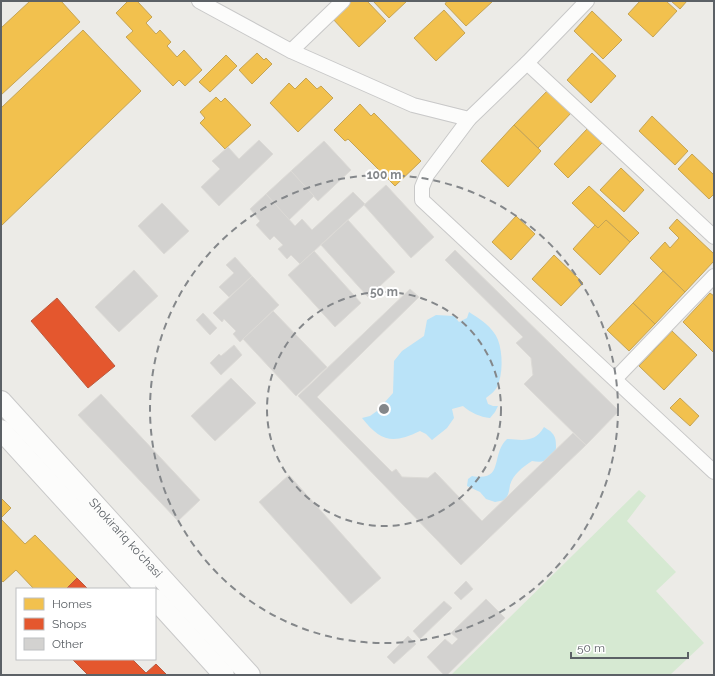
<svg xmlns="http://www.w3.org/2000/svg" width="715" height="676" viewBox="0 0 715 676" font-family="Raleway,sans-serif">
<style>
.green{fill:#d6e9d2}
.water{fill:#bae3f8}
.homes{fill:#f2c14e;stroke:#c5a455}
.shops{fill:#e4572e;stroke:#bb5a3f}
.building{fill:#d3d2d0;stroke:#dcdad6}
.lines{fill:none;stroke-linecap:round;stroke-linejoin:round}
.minor-casing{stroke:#c8c8c8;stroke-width:16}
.secondary-casing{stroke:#c9c9c9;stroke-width:22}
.minor{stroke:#fcfcfb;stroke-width:14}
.secondary{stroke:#fcfcfb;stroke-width:20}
.ring{fill:none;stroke:#84878a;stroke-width:2;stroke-dasharray:7 5}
.labels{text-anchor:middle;stroke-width:4;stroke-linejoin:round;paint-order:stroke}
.street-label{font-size:12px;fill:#5c6166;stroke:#fff}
.centre{fill:#84878a;stroke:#fff;stroke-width:2}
.ring-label{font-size:12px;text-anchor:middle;font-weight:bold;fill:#84878a;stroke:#fff;stroke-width:4;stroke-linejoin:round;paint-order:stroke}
</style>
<rect width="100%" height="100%" fill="#ecebe7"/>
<path class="green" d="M639,490L646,496L627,521L676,572L656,591L704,643L670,675H451Z"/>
<g class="water">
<path d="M469,312C480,319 493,327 498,340C503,353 503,375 497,387C495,391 490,395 486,398L488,404L493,406H498L495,412L490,418C480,417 471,413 463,406L452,409L454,418L447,428L432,440L426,434L420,431C393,444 381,442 362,418L370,416L377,411L393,393L394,361L402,351L424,336L427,320L436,315L454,316L459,322L467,318Z"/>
<path d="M544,427C546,429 550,430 552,433C556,437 556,442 556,448C554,461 543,463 532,461C523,467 513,474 510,485C509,491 509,494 505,500L495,502L486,499L480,492L467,486L468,479L472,476C505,482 490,455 507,439C523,440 535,443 544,427Z"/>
</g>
<g class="homes">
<path d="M30,1H61L80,22L1,95V28Z"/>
<path d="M128,1H137L152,17L146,23L156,34L160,30L171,42L167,46L177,57L184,50L202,70L185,86L179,80L173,86L126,37L133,31L116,13Z"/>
<path d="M350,1H367L386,21L359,47L332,18Z"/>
<path d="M373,1H407L389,18Z"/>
<path d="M447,1H493L466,26L445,4Z"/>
<path d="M640,1H666L677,11L653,37L628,14Z"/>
<path d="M671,1H687L680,9Z"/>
<path d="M444,10L465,33L436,61L414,38Z"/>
<path d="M592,11L622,40L603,59L574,31Z"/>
<path d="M83,30L141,91L1,226V108Z"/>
<path d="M257,53L264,60L266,58L272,64L252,84L239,70Z"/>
<path d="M592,53L616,76L591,103L567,80Z"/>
<path d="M226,55L237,66L210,92L199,82Z"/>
<path d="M306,78L317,89L321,86L333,98L298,132L270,103L289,83L295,89Z"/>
<path d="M548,90L572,112L538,148L514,125Z"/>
<path d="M216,97L221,102L225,98L251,125L225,149L200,123L205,118L200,112Z"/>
<path d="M360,104L371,116L374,113L421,161L395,186L348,139L345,141L334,130Z"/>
<path d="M652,116L688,151L675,165L639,131Z"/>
<path d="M514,125L541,151L508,187L481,161Z"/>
<path d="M587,129L602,143L568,178L554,164Z"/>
<path d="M692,154L714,175V194L709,199L678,169Z"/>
<path d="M621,168L644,190L624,212L600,190Z"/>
<path d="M589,186L639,233L630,242L606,220L598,228L572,203Z"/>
<path d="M516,216L535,234L511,260L492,242Z"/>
<path d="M677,219L714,254V261L685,292L650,258L665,242L670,248L679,238L669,228Z"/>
<path d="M606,220L630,242L600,275L573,249L595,225L598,228Z"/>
<path d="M554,255L583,283L561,306L532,279Z"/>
<path d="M663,271L685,292L655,324L633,303Z"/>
<path d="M710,293L714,296V353L683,322Z"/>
<path d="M633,303L655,324L629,351L607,330Z"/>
<path d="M672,331L697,355L664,390L639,366Z"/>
<path d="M680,398L699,416L690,426L670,408Z"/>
<path d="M1,498L11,508L1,518Z"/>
<path d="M1,519L25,544L35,535L77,578L66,589H34L16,570L3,582L1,580Z"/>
</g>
<g class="shops">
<path d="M57,298L115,366L88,388L31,321Z"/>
<path d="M77,578L88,589H66Z"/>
<path d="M72,659H132L146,673L156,664L167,675H88Z"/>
</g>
<g class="building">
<path d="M259,140L273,154L219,206L201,187L220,169L212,161L228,147L239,159Z"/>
<path d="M324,141L351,170L318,201L291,171Z"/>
<path d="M291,171L314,196L289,220L266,194Z"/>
<path d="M386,185L434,237L411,258L364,205Z"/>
<path d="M353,192L365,204L300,264L291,255L287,259L278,249L283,245L274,236L270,240L256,225L260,221L250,209L266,194L295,226L302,219L312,230Z"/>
<path d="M162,203L189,231L164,254L138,226Z"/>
<path d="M348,220L395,272L368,297L321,245Z"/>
<path d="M455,250L619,411L586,445L524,384L533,375L531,358L516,343L523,337L445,260Z"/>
<path d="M314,251L361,303L335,327L288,275Z"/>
<path d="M235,257L252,276L229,297L219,287L234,273L226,265Z"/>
<path d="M134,270L158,296L119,332L95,307Z"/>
<path d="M252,276L279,305L240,342L233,334L236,331L224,319L222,322L213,313Z"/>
<path d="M410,289L419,297L317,397L392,472L396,469L402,477L428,478L435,472L482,521L573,433L586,445L461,565L298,396Z"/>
<path d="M273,311L327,367L296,396L243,339Z"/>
<path d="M203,313L217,328L210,335L196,320Z"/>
<path d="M234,345L242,355L221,375L210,363L219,354L221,356Z"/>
<path d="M231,378L256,403L215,441L191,416Z"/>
<path d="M101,394L200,500L178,521L78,415Z"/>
<path d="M289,475L381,578L351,604L259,502Z"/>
<path d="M466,581L473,589L461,600L454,593Z"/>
<path d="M486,599L505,618L447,675H444L427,657L445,639L452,645L458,639L451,633Z"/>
<path d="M444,601L452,608L420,639L413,631Z"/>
<path d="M408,636L416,644L394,664L387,657Z"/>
</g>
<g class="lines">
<defs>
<g id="minor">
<path d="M199,1L291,51L413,105L469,119L527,63L587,1"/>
<path d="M291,51L343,1"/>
<path d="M527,63L714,237"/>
<path d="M469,119L427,175L422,187V200L714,472"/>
<path d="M615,379L714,276"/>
</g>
<g id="secondary">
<path id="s1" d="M1,401L250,675"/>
<path d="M1,430L146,589"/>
<path d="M155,599L224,675"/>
</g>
</defs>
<use href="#minor" class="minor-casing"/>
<use href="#secondary" class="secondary-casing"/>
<use href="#minor" class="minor"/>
<use href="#secondary" class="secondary"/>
</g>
<g class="ring">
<circle cx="384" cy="409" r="117"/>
<circle cx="384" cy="409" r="234"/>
</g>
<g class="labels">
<g class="street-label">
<text dy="4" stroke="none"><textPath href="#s1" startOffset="185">Shokirariq ko'chasi</textPath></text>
</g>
</g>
<circle cx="384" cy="409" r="6" class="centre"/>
<g class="ring-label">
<text x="384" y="179">100 m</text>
<text x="384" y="296">50 m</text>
</g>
<rect width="715" height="676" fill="none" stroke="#5c6166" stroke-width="4"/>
<rect x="16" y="588" width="140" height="72" fill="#ffffff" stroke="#bec0c2"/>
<rect x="24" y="598" width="20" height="12" fill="#f2c14e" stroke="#bec0c2"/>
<text x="52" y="608" font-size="12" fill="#5c6166">Homes</text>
<rect x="24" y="618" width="20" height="12" fill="#e4572e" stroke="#bec0c2"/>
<text x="52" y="628" font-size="12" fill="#5c6166">Shops</text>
<rect x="24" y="638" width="20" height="12" fill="#d3d2d0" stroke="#bec0c2"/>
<text x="52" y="648" font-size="12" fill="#5c6166">Other</text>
<path d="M571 652v6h117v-6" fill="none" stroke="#5c6166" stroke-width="2"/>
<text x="577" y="652" font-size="12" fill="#5c6166" stroke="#ffffff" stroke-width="3" paint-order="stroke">50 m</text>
</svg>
